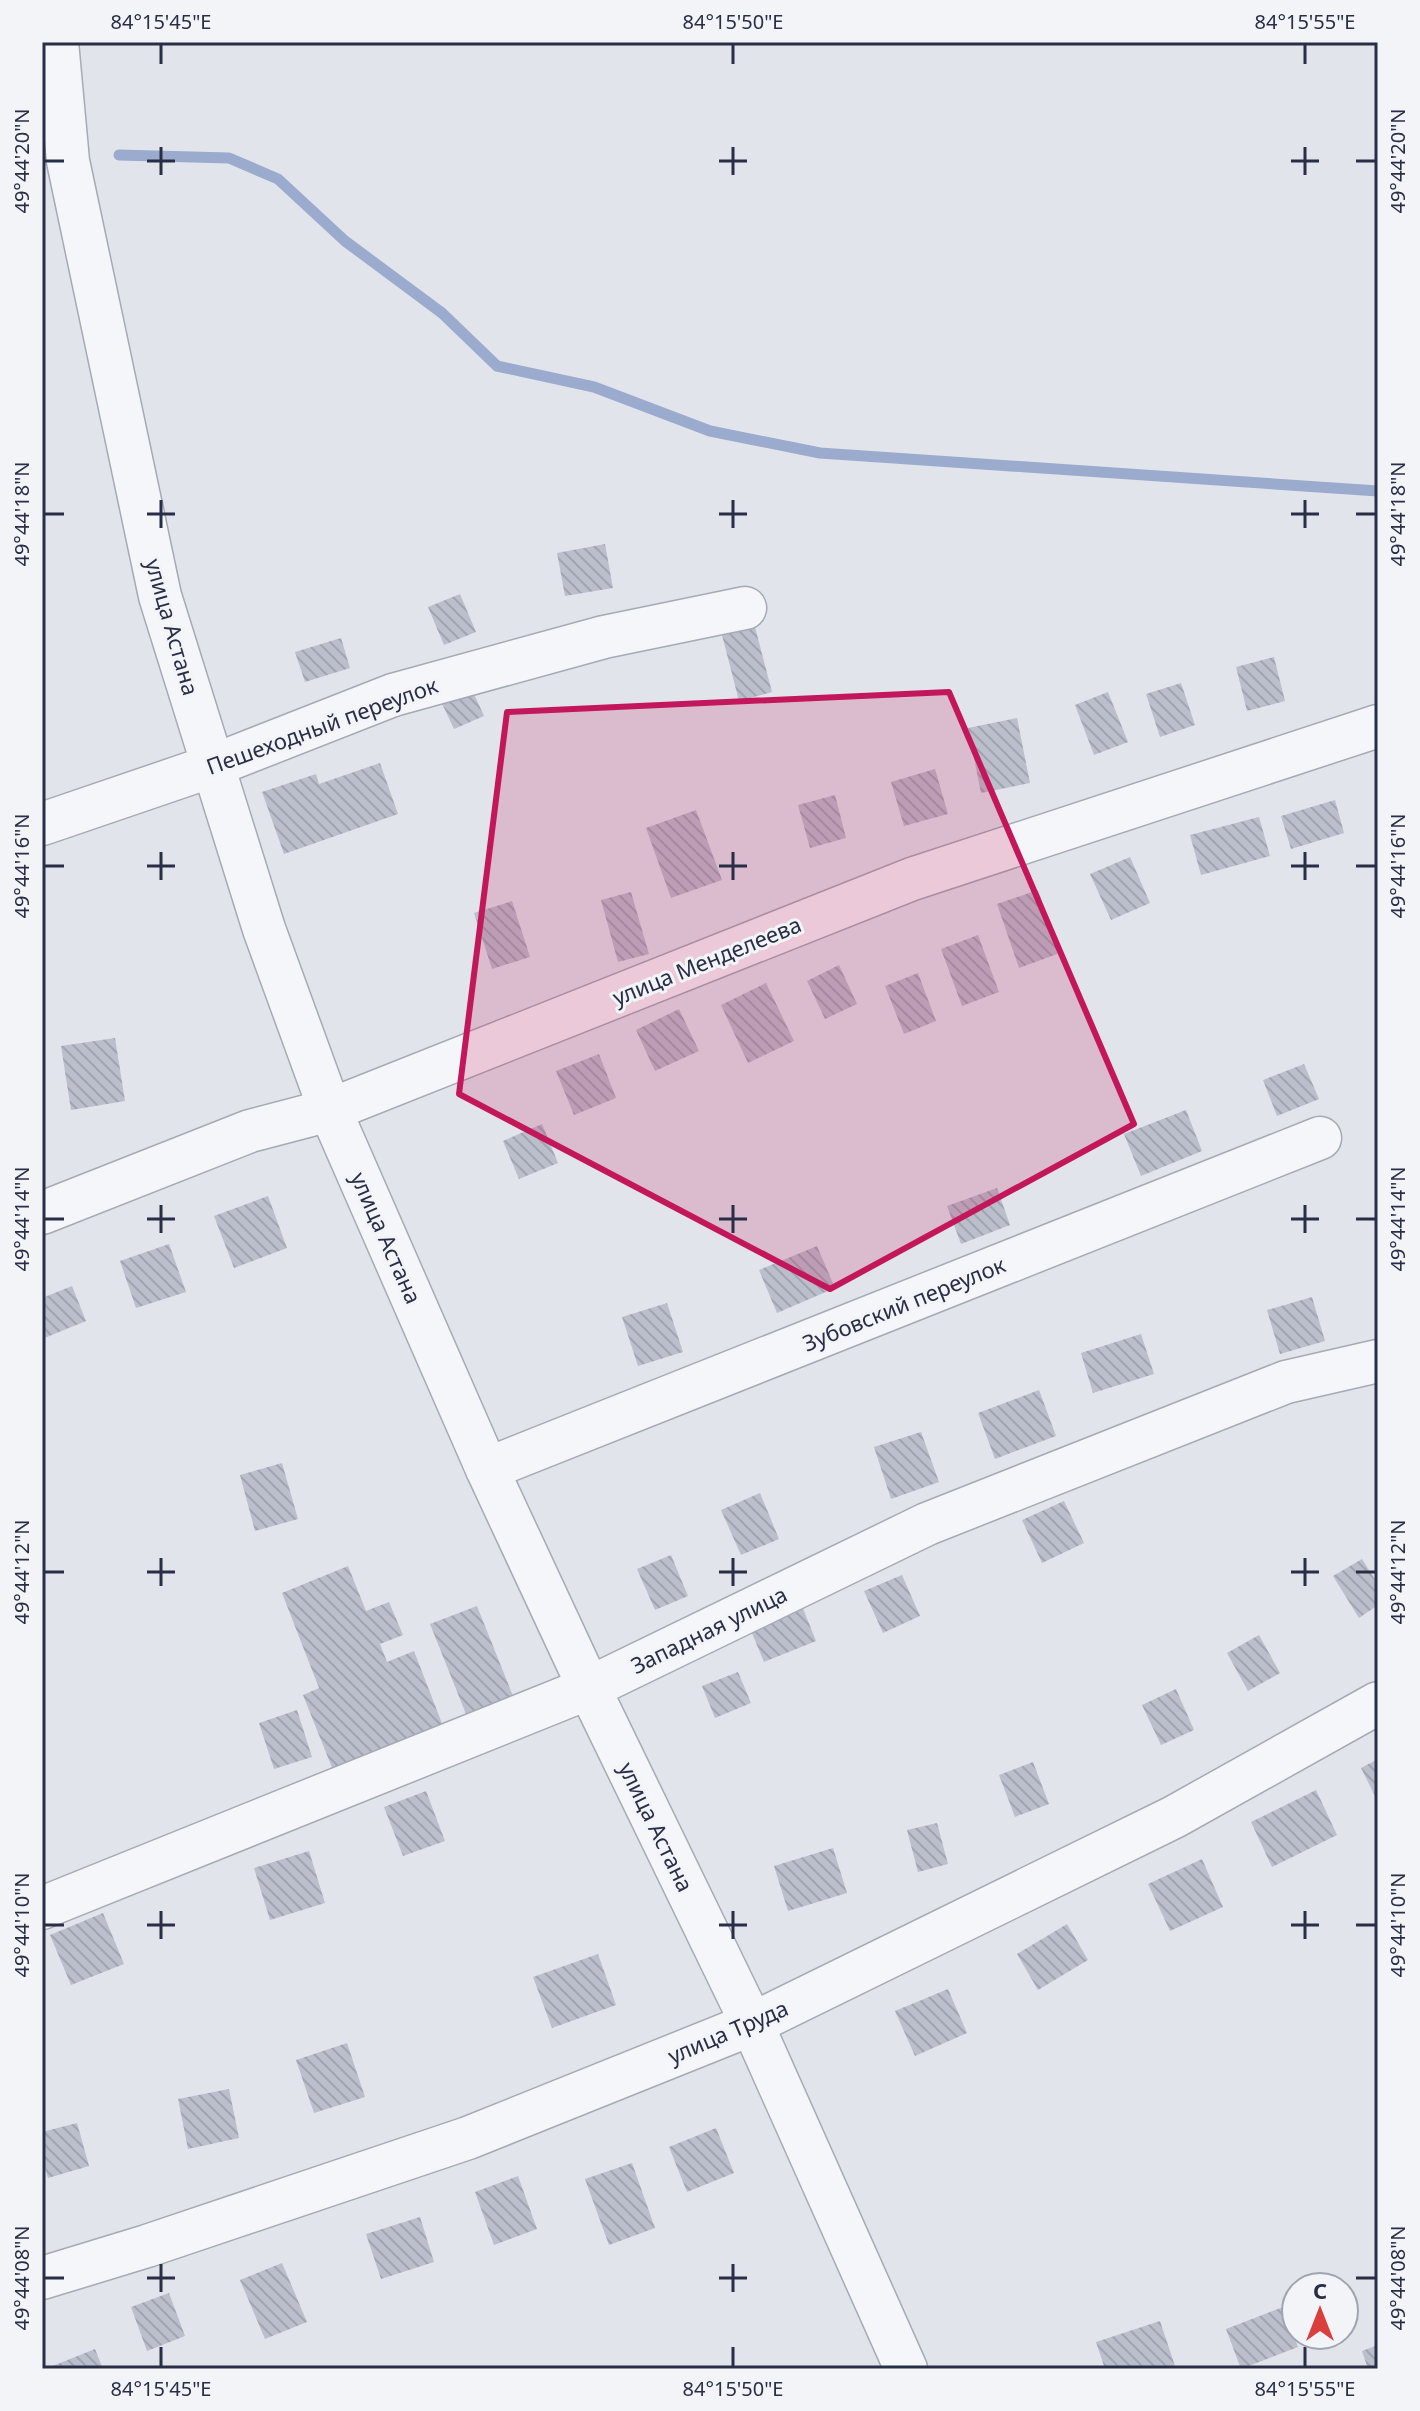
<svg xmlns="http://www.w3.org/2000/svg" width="1420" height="2411" viewBox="0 0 1420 2411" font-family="'Noto Sans',sans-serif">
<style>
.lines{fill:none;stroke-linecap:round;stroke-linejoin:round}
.stream{stroke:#9aabce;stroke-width:11}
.building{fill:url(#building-back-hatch)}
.minor-casing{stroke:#a6aab6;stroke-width:45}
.minor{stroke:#f5f6f9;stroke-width:42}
.marked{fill:#c2185b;fill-opacity:0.2;stroke:#c2185b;stroke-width:6;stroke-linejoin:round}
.ticks{fill:none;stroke:#282e45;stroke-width:3}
.labels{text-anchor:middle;stroke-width:6;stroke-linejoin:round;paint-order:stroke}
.street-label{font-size:22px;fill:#282e45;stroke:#f2f4f8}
.neatline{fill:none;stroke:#282e45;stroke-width:3}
.ticks-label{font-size:20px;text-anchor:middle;fill:#282e45}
</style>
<defs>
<pattern id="building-back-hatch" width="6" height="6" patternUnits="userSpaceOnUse" patternTransform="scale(2)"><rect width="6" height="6" fill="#bbbfcc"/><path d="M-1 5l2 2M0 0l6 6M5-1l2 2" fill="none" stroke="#a1a4b1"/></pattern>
</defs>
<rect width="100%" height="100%" fill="#e2e4eb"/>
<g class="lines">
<path class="stream" d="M119,155L229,158L278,179L345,241L442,313L497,366L594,387L710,431L820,453L1378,491"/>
</g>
<g class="building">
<path d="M605,544L613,588L565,596L557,553Z"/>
<path d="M460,594L476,632L444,645L428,607Z"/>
<path d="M755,627L772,692L739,701L722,635Z"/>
<path d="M341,638L350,668L305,682L295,652Z"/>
<path d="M1274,657L1285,701L1247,711L1236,667Z"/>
<path d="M469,683L484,716L454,729L439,697Z"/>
<path d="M1181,683L1195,725L1160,737L1146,694Z"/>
<path d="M1108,692L1128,742L1094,755L1075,705Z"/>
<path d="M1017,718L1030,783L981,793L968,728Z"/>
<path d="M380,763L398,814L284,854L262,792L316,774L319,784Z"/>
<path d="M935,769L948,814L904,826L891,782Z"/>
<path d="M835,795L846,838L810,848L798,805Z"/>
<path d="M1335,800L1344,833L1291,849L1281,816Z"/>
<path d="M696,810L722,880L671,898L646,828Z"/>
<path d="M1259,817L1270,856L1201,875L1190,835Z"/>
<path d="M1130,857L1150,903L1111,920L1090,874Z"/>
<path d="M1038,890L1060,953L1019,968L997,904Z"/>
<path d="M631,892L649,954L618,962L601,900Z"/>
<path d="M512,901L530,957L492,969L474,913Z"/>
<path d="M978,935L999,992L962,1006L941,949Z"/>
<path d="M839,965L857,1004L825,1019L807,981Z"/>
<path d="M918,973L936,1021L904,1034L885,986Z"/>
<path d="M766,983L794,1041L748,1063L721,1005Z"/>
<path d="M679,1009L699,1051L655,1071L636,1030Z"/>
<path d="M115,1038L125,1101L71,1110L61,1046Z"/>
<path d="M599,1054L616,1098L574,1115L556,1071Z"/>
<path d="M1304,1064L1319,1099L1277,1116L1263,1080Z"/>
<path d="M1186,1110L1202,1151L1141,1176L1124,1134Z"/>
<path d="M542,1124L558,1163L519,1179L503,1141Z"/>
<path d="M997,1188L1010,1225L961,1244L947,1206Z"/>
<path d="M268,1196L287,1248L234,1268L214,1216Z"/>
<path d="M169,1244L186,1292L136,1308L120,1261Z"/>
<path d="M817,1246L835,1288L777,1313L759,1270Z"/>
<path d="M72,1286L86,1321L42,1339V1298Z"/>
<path d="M1312,1297L1325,1341L1280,1354L1267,1310Z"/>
<path d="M667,1303L683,1352L638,1366L622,1317Z"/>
<path d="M1141,1334L1154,1374L1093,1393L1081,1353Z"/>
<path d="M1039,1390L1056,1436L995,1459L978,1413Z"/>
<path d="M921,1432L939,1482L891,1499L874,1447Z"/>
<path d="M282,1463L298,1519L255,1531L240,1475Z"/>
<path d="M760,1493L779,1539L741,1555L721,1510Z"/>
<path d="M1064,1501L1084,1543L1042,1563L1022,1520Z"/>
<path d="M671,1555L688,1596L655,1610L637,1569Z"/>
<path d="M1362,1559L1378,1584V1605L1359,1618L1333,1576Z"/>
<path d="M348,1566L366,1611L389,1602L403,1635L380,1644L387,1662L414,1651L443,1726L333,1770L303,1695L319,1688L282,1593Z"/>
<path d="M902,1575L920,1616L883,1633L864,1591Z"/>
<path d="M477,1606L513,1696L466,1714L430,1624Z"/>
<path d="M802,1606L816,1641L764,1662L749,1626Z"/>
<path d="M1259,1635L1280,1673L1248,1691L1227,1653Z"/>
<path d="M738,1672L751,1703L715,1718L702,1686Z"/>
<path d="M1176,1689L1194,1730L1161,1745L1142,1705Z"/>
<path d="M297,1710L312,1757L274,1769L259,1723Z"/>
<path d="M1378,1759V1802L1361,1768Z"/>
<path d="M1033,1762L1049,1804L1015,1817L999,1775Z"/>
<path d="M1316,1790L1337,1835L1272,1867L1251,1822Z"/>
<path d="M426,1791L445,1841L403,1856L384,1807Z"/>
<path d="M937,1823L948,1864L918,1872L907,1830Z"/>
<path d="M833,1848L847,1893L788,1911L774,1866Z"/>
<path d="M309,1851L325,1903L270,1920L254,1868Z"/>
<path d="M1202,1859L1223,1907L1170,1931L1148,1884Z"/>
<path d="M103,1913L124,1964L71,1985L50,1935Z"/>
<path d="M1067,1924L1088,1960L1038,1990L1017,1954Z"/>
<path d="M598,1954L616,2005L552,2028L533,1977Z"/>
<path d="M948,1989L967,2033L915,2056L895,2011Z"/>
<path d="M347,2043L365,2097L314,2113L296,2060Z"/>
<path d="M229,2089L239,2138L188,2149L178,2099Z"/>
<path d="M77,2123L89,2166L48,2178L42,2157V2132Z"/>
<path d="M716,2128L734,2173L687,2192L669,2147Z"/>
<path d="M632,2163L655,2228L609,2245L585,2179Z"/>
<path d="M518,2176L537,2229L494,2245L475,2192Z"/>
<path d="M420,2217L434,2262L381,2279L366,2234Z"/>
<path d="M282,2263L307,2322L265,2339L240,2280Z"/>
<path d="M169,2293L185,2336L147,2351L131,2307Z"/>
<path d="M1283,2307L1298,2347L1241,2369L1226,2329Z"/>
<path d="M1160,2321L1176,2369H1105L1096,2342Z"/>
<path d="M1378,2345V2369H1368L1362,2351Z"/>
<path d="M95,2349L103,2369H45Z"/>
</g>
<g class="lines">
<defs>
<g id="minor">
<path d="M57,42L68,161L160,596L264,929L330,1110L487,1469L589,1688L752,2024L906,2369"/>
<path d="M42,824L212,766L393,695L604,637L745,608"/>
<path d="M42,1213L250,1131L330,1110L912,879L1378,726"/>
<path d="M487,1469L1320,1138"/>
<path d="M42,1908L589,1688L927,1524L1286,1382L1378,1361"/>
<path d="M42,2278L147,2246L468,2138L752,2024L1174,1817L1378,1703"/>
</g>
</defs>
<use href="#minor" class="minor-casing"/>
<use href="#minor" class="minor"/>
</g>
<path class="marked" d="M949,692L1134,1124L830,1289L459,1094L507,712Z"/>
<path class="ticks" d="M161,44V64M733,44V64M1305,44V64M161,147V175M733,147V175M1305,147V175M44,161H64M147,161H175M719,161H747M1291,161H1319M1356,161H1376M161,500V528M733,500V528M1305,500V528M44,514H64M147,514H175M719,514H747M1291,514H1319M1356,514H1376M161,852V880M733,852V880M1305,852V880M44,866H64M147,866H175M719,866H747M1291,866H1319M1356,866H1376M161,1205V1233M733,1205V1233M1305,1205V1233M44,1219H64M147,1219H175M719,1219H747M1291,1219H1319M1356,1219H1376M161,1558V1586M733,1558V1586M1305,1558V1586M44,1572H64M147,1572H175M719,1572H747M1291,1572H1319M1356,1572H1376M161,1911V1939M733,1911V1939M1305,1911V1939M44,1925H64M147,1925H175M719,1925H747M1291,1925H1319M1356,1925H1376M161,2264V2292M733,2264V2292M44,2278H64M147,2278H175M719,2278H747M1356,2278H1376M161,2347V2367M733,2347V2367M1305,2347V2367"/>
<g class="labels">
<g class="street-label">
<text transform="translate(172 627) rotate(74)" y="8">улица Астана</text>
<text transform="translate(322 726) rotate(-20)" y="8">Пешеходный переулок</text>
<text transform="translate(707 961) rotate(-22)" y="8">улица Менделеева</text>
<text transform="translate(386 1238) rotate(66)" y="8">улица Астана</text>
<text transform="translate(904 1304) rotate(-22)" y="8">Зубовский переулок</text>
<text transform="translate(709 1630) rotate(-26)" y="8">Западная улица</text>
<text transform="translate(656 1827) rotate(64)" y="8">улица Астана</text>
<text transform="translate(728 2032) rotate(-23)" y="8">улица Труда</text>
</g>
</g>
<rect width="1420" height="2411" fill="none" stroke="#f2f4f8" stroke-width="88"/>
<g transform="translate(1320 2311)"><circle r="38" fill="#f2f4f8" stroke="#a1a5b0" stroke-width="2"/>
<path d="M0-6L14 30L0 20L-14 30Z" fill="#da3e3d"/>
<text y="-12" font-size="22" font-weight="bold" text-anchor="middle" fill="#282e45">С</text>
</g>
<rect x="44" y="44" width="1332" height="2323" class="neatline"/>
<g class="ticks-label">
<text x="161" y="29">84°15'45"E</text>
<text x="733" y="29">84°15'50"E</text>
<text x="1305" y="29">84°15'55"E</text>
<text transform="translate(22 161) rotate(-90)" y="7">49°44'20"N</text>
<text transform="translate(1398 161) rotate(-90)" y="7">49°44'20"N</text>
<text transform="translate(22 514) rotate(-90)" y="7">49°44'18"N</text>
<text transform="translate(1398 514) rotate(-90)" y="7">49°44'18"N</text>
<text transform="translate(22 866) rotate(-90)" y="7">49°44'16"N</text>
<text transform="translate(1398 866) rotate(-90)" y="7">49°44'16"N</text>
<text transform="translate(22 1219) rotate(-90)" y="7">49°44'14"N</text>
<text transform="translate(1398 1219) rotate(-90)" y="7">49°44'14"N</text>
<text transform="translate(22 1572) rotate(-90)" y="7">49°44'12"N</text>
<text transform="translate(1398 1572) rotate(-90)" y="7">49°44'12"N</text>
<text transform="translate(22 1925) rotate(-90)" y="7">49°44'10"N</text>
<text transform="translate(1398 1925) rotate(-90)" y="7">49°44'10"N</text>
<text transform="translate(22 2278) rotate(-90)" y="7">49°44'08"N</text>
<text transform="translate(1398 2278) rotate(-90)" y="7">49°44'08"N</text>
<text x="161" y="2396">84°15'45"E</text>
<text x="733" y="2396">84°15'50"E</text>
<text x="1305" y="2396">84°15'55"E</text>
</g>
</svg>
